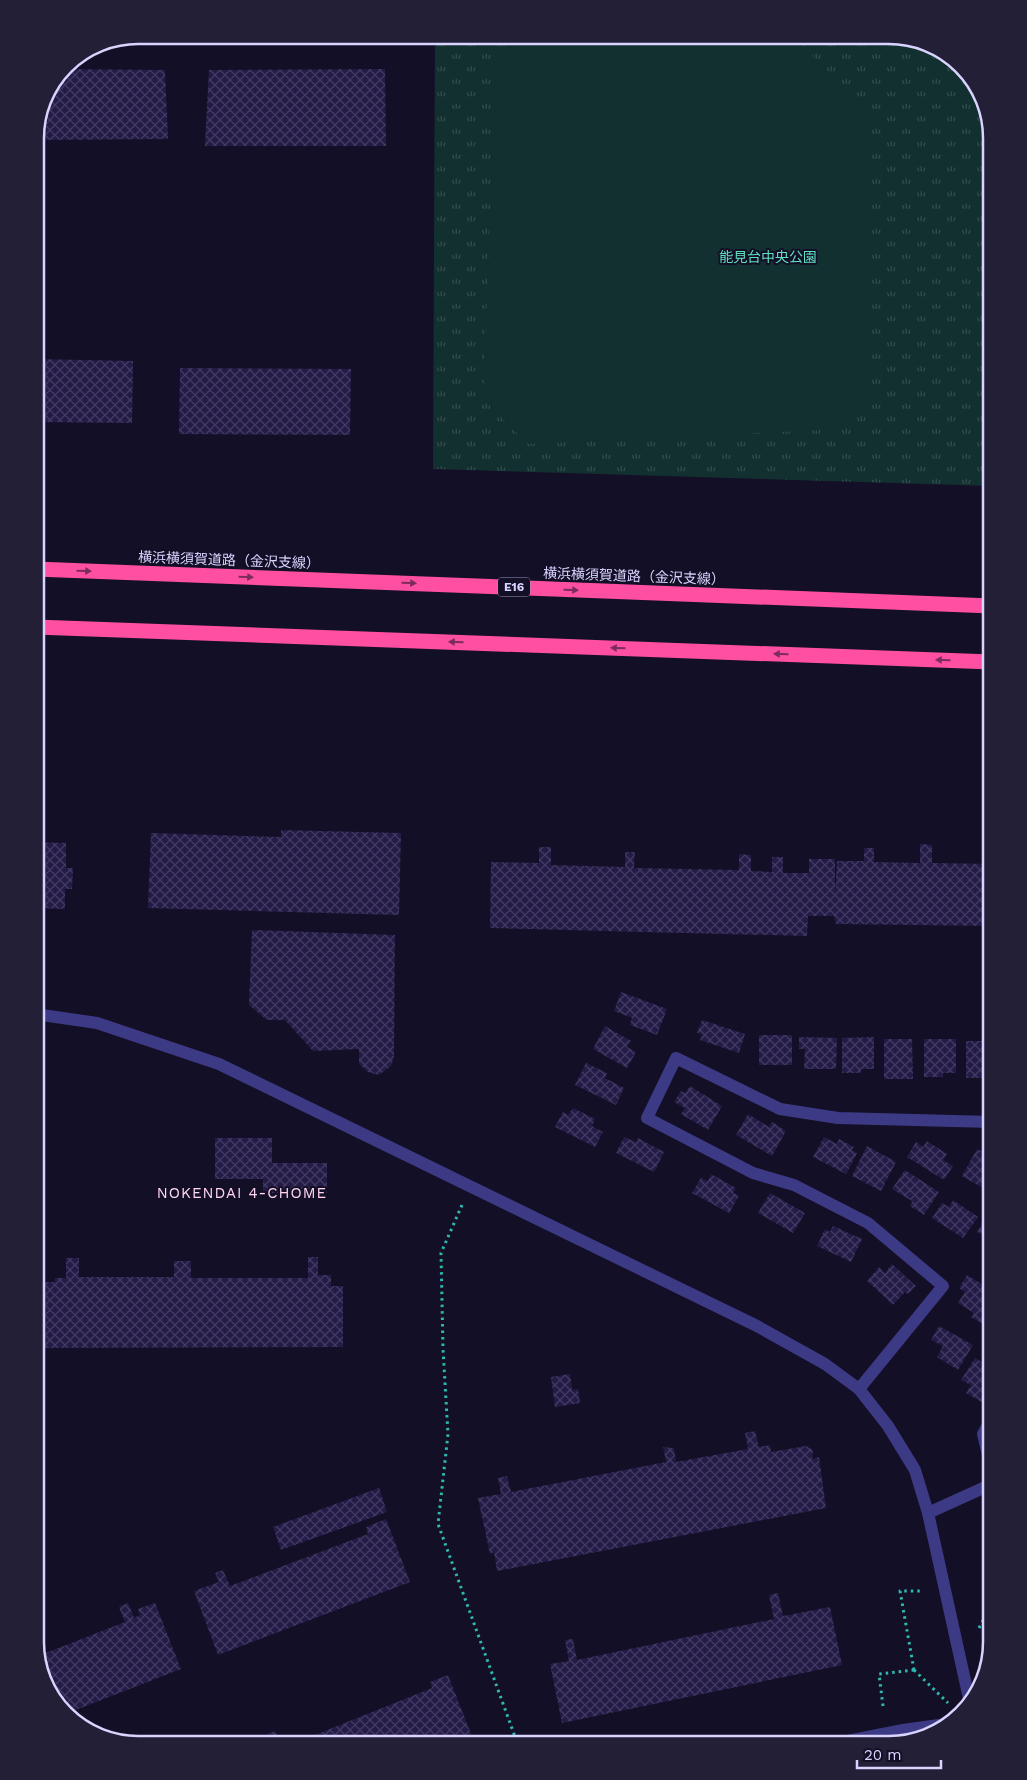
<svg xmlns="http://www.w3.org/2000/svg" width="1027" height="1780" viewBox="0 0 1027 1780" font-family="'Work Sans','Noto Sans JP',sans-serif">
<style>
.park{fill:url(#park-tufts)}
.pitch{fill:#12302f}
.building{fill:url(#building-cross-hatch)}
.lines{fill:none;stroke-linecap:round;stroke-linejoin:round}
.path{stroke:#2fb8b0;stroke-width:3;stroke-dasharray:2.5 4;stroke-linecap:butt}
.minor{stroke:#3d3a85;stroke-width:12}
.highway{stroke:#ff4fa3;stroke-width:15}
.oneway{fill:#7d2c5e}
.labels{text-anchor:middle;stroke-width:4;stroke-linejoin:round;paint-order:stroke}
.shield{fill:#130f26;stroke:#9e99be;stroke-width:1}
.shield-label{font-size:12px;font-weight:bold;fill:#d9d4ff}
.park-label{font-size:14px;fill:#5fe0c0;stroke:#130f26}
.street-label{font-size:14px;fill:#d9d4ff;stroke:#130f26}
.neighbourhood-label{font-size:15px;letter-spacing:1px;fill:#ffd6f0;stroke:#130f26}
.rim{fill:none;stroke:#d9d4ff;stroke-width:2.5}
</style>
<defs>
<pattern id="park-tufts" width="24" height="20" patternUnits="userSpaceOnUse" patternTransform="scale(1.25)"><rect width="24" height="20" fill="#12302f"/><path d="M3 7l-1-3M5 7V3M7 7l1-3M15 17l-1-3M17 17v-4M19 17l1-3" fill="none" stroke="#344d4e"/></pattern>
<pattern id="building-cross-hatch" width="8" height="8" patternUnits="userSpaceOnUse" patternTransform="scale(1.25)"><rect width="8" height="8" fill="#241b47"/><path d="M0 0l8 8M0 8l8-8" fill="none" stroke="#433b63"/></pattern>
</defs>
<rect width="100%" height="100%" fill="#130f26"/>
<path class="park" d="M435,35H896L947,52L982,93L992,138V486L433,469Z"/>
<path class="pitch" d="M522,35H793L865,113L867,401L838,429L528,444L483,399L496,62Z"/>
<g class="building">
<path d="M62,69L165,70L168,139L35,140V131L43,98Z"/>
<path d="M385,69L386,146H205L209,70Z"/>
<path d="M35,359L133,361L132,423L35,422Z"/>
<path d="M180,368L351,369L350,435L179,434Z"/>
<path d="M281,830L401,833L399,915L148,908L151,833L281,837Z"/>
<path d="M35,842L66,843V868H73L72,889H65V909L35,908Z"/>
<path d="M920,844L932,845V863L992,864V926L836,924L834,916H808L807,936L490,928L491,862L539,863V847H551V865L625,867V852H635L634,868L739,870V854L751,855V871L772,872V857H783V873H809V859H835V895L837,861H864V848H874V862L920,863Z"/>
<path d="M252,930L395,935L394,1057L391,1066L379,1075L368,1072L359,1064V1049L313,1051L285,1020H267L249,1005Z"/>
<path d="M621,992L667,1009L657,1035L630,1025L632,1018L614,1011Z"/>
<path d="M702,1020L745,1034L739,1053L700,1040L702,1034L697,1033Z"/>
<path d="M605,1026L631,1041L627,1047L636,1052L627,1068L593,1049Z"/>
<rect x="759" y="1035" width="33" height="30"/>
<path d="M799,1037L837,1038L836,1069H804L805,1049H799Z"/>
<path d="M874,1037V1069H861V1073H842V1038Z"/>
<path d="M884,1039H912L913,1079H884Z"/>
<path d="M924,1039H956V1073H943V1077H924Z"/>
<path d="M966,1041H992V1073H984V1078H966Z"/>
<path d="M586,1063L607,1073L605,1078L624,1088L616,1105L575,1085Z"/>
<path d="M690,1086L722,1106L708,1130L681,1114L685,1108L674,1102L681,1091L685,1093Z"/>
<path d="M573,1108L595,1119L592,1126L603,1132L595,1147L555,1127L563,1112L568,1115Z"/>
<path d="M748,1114L769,1127L772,1122L786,1131L772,1156L736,1135Z"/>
<path d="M624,1137L636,1142L638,1138L664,1152L654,1172L616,1153Z"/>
<path d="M824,1137L837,1144L839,1139L854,1147L852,1150L857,1153L846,1174L813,1157Z"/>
<path d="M215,1138H272V1163H327V1193H263V1179H215Z"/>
<path d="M927,1141L947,1154L943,1160L953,1166L944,1180L907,1157L916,1142L923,1147Z"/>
<path d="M867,1146L896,1162L881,1191L852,1176Z"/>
<path d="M977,1149L992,1157V1184L988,1191L962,1176Z"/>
<path d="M905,1170L939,1192L924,1215L910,1206L912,1201L892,1189Z"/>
<path d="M711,1174L736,1188L733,1193L739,1196L729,1213L692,1193L701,1178L708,1181Z"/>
<path d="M770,1193L805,1213L793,1233L758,1213Z"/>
<path d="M953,1200L978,1217L963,1238L932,1218L942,1203L949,1207Z"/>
<path d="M992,1206V1241L977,1232Z"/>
<path d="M833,1226L862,1239L851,1262L817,1246L825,1229L830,1232Z"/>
<path d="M308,1257H318V1275H331V1286H343V1347L43,1348V1282H55V1278H66V1258H79V1277H174V1261H191V1278H308Z"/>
<path d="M892,1264L916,1286L908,1294L905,1292L893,1305L867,1281L879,1267L885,1273Z"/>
<path d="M967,1275L992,1290V1309L983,1324L971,1317L974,1313L958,1303L965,1292L959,1288Z"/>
<path d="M939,1326L973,1345L958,1370L937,1357L943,1346L931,1340Z"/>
<path d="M975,1358L992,1368V1384L989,1388L992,1390V1394L985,1404L966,1393L971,1385L961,1380Z"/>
<path d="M570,1374L572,1390L578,1389L580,1403L555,1407L551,1377Z"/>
<path d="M755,1431L759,1447L770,1445L771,1452L806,1446L813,1450L812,1459L819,1457L826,1508L497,1571L494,1552L490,1554L478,1498L501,1494L498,1478L507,1476L511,1492L666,1462L663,1447L674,1448L676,1462L748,1449L745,1433Z"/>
<path d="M379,1488L387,1512L281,1550L273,1527Z"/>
<path d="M386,1519L410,1582L218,1655L194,1591L219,1582L215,1573L223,1570L230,1586L368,1534L366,1527Z"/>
<path d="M778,1593L783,1616L830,1607L842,1665L562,1723L550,1664L569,1661L565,1640L573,1639L577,1660L774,1619L769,1595Z"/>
<path d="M128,1603L134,1618L140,1615L138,1609L155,1603L181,1669L68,1713L45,1687L38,1656L125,1622L119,1607Z"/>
<path d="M448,1675L473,1739L458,1745H290L432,1688L430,1682Z"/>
<path d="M275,1731L281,1745H271L267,1734Z"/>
</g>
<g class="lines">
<g class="path">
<path d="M462,1205L441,1253L443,1349L448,1434L438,1524L518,1745"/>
<path d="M979,1628L992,1604"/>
<path d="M914,1670L900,1591H923"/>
<path d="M914,1670L948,1703"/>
<path d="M883,1706L879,1674L914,1670"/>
</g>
<g class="minor">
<path d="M35,1014L97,1023L219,1064L757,1326L825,1364L859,1389L888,1426L915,1470L928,1513L970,1703"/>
<path d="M859,1389L943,1286L868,1223L794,1185L753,1173L647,1118L676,1058L780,1109L838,1118L992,1122"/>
<path d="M992,1472L983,1434L992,1418"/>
<path d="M928,1513L992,1484"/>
<path d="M827,1745L903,1730L946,1724"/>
</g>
<g class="highway">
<path d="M35,569L992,606"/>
<path d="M35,627L992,662"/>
</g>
</g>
<defs><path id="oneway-solid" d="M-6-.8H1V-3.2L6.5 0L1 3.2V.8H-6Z" transform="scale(1.25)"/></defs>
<g class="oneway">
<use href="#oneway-solid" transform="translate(84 571) rotate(2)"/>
<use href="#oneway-solid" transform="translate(246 577) rotate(2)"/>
<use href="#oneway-solid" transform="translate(409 583) rotate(2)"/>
<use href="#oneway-solid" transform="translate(571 590) rotate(2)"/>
<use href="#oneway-solid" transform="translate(456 642) rotate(-178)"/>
<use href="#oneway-solid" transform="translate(618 648) rotate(-178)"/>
<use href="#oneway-solid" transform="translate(781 654) rotate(-178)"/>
<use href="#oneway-solid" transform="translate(943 660) rotate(-178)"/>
</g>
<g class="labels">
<rect class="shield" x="498" y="577.5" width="32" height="19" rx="4"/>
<g class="shield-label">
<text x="514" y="591">E16</text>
</g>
<g class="park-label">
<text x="768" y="262">能見台中央公園</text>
</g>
<g class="street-label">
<text transform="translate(229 560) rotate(2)" y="5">横浜横須賀道路（金沢支線）</text>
<text transform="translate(634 576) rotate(2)" y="5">横浜横須賀道路（金沢支線）</text>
</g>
<g class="neighbourhood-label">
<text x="242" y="1198">NOKENDAI 4-CHOME</text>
</g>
</g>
<path d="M0 0H1027V1780H0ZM138 44H889A94 94 0 0 1 983 138V1642A94 94 0 0 1 889 1736H138A94 94 0 0 1 44 1642V138A94 94 0 0 1 138 44Z" fill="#231f37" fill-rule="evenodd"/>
<path class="rim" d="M138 44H889A94 94 0 0 1 983 138V1642A94 94 0 0 1 889 1736H138A94 94 0 0 1 44 1642V138A94 94 0 0 1 138 44Z"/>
<path d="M857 1760v8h84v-8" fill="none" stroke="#d9d4ff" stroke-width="2.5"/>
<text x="864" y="1760" font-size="15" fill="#d9d4ff" stroke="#130f26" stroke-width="4" paint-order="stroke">20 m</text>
</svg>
